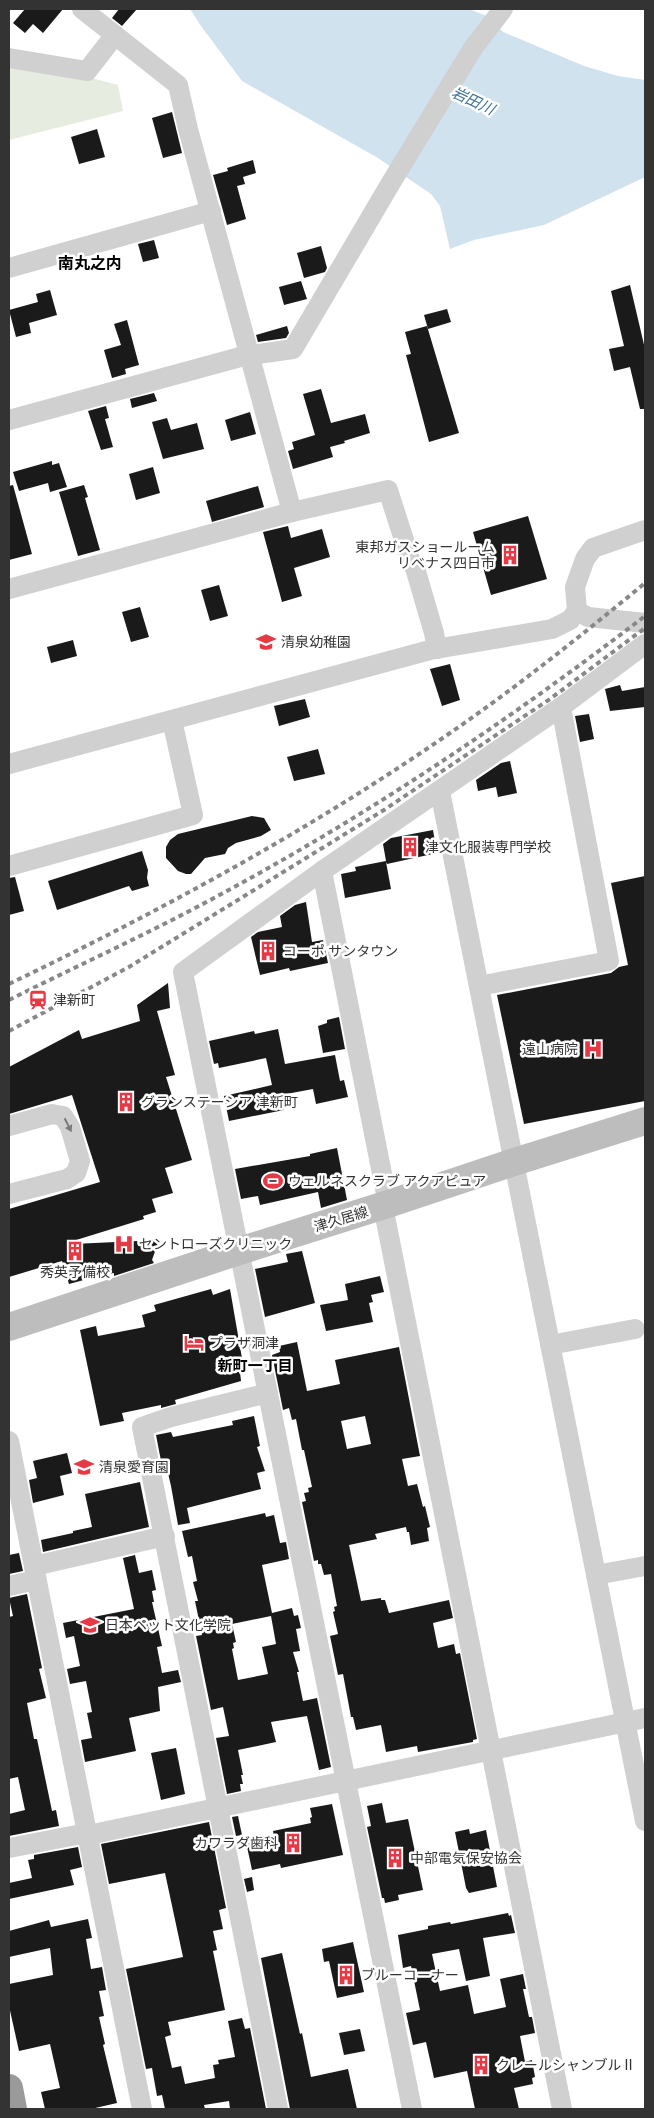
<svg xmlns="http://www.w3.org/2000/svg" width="654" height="2118" viewBox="0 0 654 2118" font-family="Ubuntu,'Noto Sans JP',sans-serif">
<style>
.green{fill:#e6ecdf}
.water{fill:#cfe2ee}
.building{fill:#1a1a1a;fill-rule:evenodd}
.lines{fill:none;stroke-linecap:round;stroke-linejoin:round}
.street{stroke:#d0d0d0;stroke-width:20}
.secondary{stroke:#bdbdbd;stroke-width:28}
.highway{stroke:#9a9a9a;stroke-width:28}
.rail{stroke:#888;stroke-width:4;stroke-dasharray:5 4;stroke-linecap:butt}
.oneway{fill:#7a7a7a}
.labels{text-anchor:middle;stroke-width:5;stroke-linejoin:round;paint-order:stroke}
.poi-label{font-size:14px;fill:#333;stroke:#fff;text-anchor:start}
.street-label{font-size:14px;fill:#333;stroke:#fff}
.water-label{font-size:15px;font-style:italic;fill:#3f7597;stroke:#fff}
.neighbourhood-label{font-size:15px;font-weight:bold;fill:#000;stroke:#fff}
.quarter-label{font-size:16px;font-weight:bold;fill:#000;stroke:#fff}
</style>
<rect width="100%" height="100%" fill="#fff"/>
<path class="green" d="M9,64L88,77L118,85L123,111L9,140Z"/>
<path class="water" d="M190,9H469L487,16L503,32L584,66L618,76L645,80V177L544,225L474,240L450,249L440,206L431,194L378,158L242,81L201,26Z"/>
<g class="building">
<path d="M25,9H63L43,33L33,24L25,33L13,23Z"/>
<path d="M119,9H137L122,26L112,18Z"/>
<path d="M172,112L182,153L163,158L152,118Z"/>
<path d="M97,129L105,157L79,164L71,137Z"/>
<path d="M253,160L256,173L243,177L245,184L237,186L246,219L227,225L213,175L228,171L227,168Z"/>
<path d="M154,240L159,258L143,262L138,244Z"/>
<path d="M321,246L327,268L325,272L304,278L297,253Z"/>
<path d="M301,281L307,299L284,305L279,287Z"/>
<path d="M630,285L645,349V409H640L630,367L614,371L609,349L624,346L611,291Z"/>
<path d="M50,290L57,315L29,323L31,333L16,337L9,310L38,302L36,294Z"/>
<path d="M447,309L451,322L428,329L424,315Z"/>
<path d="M127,320L139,365L125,369L126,374L112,378L104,350L121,345L114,324Z"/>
<path d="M287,326L289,333L286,338L258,342L256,335Z"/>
<path d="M427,326L459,433L429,442L406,355L411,354L405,332Z"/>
<path d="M321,389L331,423L365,414L370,433L344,441L345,443L330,447L333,457L293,469L288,451L294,449L292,442L315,435L303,394Z"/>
<path d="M154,393L157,401L132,408L130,399Z"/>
<path d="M106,406L109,418L105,419L113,447L101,450L88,411Z"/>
<path d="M250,412L256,434L231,441L225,420Z"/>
<path d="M167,418L171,430L197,423L204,449L163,459L152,422Z"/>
<path d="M52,461V465L59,463L67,487L50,492L48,483L19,491L13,472Z"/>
<path d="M153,467L160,493L136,500L129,474Z"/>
<path d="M13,485L32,554L9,560V486Z"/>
<path d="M84,485L88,497L85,498L100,550L78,556L59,492Z"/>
<path d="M258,486L264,507L212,522L206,501Z"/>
<path d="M528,516L547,579L491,595L473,532Z"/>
<path d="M288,526L291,538L322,529L330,557L294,568L302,596L282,602L263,532Z"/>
<path d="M219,585L228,616L210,621L201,590Z"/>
<path d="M140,607L149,637L131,642L122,612Z"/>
<path d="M73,640L77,656L51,663L47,647Z"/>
<path d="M450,664L460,700L442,706L430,669Z"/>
<path d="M620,685L622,691L645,687V707L610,711L605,689Z"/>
<path d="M305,699L310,717L279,726L274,706Z"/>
<path d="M589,714L594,739L580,742L575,716Z"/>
<path d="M318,749L325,774L294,781L287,757Z"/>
<path d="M510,761L517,793L498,797L496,787L478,791L476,780L501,763Z"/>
<path d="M252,816L264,818L271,830L261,836L236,843L228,848L225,854L205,858L191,874H186L178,871L166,858V847L170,840L178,834Z"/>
<path d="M433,830L437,853L387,864L386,862L391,889L345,898L341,874L356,871L355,867L386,861L383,844L391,838Z"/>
<path d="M142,851L148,870L147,878L149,886L132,891L129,886L57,910L48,881Z"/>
<path d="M645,876V1101L524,1124L497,995L611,973L619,967L628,965L611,883Z"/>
<path d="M15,877L24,911L9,915V878Z"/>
<path d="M306,902L312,942L323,940L328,963L290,971L289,968L260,975L251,937L258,932L282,927L280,916L295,905Z"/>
<path d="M168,983L170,1008L157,1011L175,1075L166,1077L192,1160L165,1168L173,1193L152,1199L156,1212L143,1216L144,1219L73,1241V1244L159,1240L152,1260L154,1263L114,1276V1273L102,1275L69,1284L62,1261L9,1277V1209L100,1182L72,1095L9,1114V1067L79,1030L82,1039L140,1021L137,1005Z"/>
<path d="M339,1017L345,1049L323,1053L318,1026L327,1023V1020Z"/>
<path d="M278,1029L285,1064L335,1055L340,1081L344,1080L348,1097L316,1104L313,1089L281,1095L284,1110L229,1121L224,1096L272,1085L266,1058L219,1068L218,1063L214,1064L209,1041L254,1031L255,1034Z"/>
<path d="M337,1148L347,1200L321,1208L318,1192L260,1205L258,1196L241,1199L235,1169L310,1156V1154Z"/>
<path d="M302,1251L315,1303L265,1317L255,1269L288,1262L286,1254Z"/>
<path d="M380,1276L384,1292L371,1295L373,1302L369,1303L373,1322L326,1331L320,1305L348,1300L345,1284Z"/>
<path d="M211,1289L213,1295L230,1289L244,1370L240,1372L241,1381L175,1400L176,1404L161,1408V1405L122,1413L124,1421L100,1426L80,1330L96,1326L98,1336L145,1327L142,1315L156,1311L154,1305Z"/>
<path d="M297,1342L307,1391L340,1384L335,1360L399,1347L420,1456L402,1459L408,1486L417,1484L423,1507L425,1506L430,1527L427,1528L429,1541L411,1545L409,1532H407L406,1527L375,1534L377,1539L349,1545L361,1601L381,1598V1600H385L389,1613L449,1600L453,1618L433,1623L438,1648L454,1644L456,1654L460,1653L477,1739L473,1740V1742L418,1752L417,1746L386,1752L381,1725L356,1730L353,1717H351L343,1674L338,1675L330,1636L338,1634L333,1612L335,1611L334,1607L337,1606L331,1574L324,1575L321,1564H318V1560L314,1561L302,1502L306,1501L304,1493L309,1492L308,1488L312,1487L304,1450H302L296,1419L292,1420L289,1408L283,1410L272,1355L280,1352L279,1346ZM365,1416L371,1444L347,1449L341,1421Z"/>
<path d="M254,1416L260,1446L257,1447L265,1471L257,1473L261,1489L187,1508L190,1523L178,1525L171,1486L165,1460L161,1461L156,1435L171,1432L173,1437L233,1425L232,1421Z"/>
<path d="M67,1453L72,1473L60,1476L64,1495L33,1503L29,1480L37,1478L33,1461Z"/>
<path d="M140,1482L149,1527L43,1552L41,1540L73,1533V1531L92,1527L85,1494Z"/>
<path d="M265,1513L266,1517L274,1515L280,1543L286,1542L289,1559L262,1565L272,1613L292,1608L294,1616L298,1615L301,1628L296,1629L300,1651L293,1652L299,1672H297L303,1701L317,1698L331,1767L319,1770L307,1716L271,1722L276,1742L238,1750L243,1775H241L243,1784H240L241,1791L227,1794L216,1738L229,1736L223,1707L211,1710L196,1636L202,1635L195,1601H198L193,1582L197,1581L192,1556L188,1557L182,1531ZM271,1616L276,1644L262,1647L268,1674L238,1680L232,1649L234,1648L233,1643L236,1642L232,1624Z"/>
<path d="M19,1553L23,1571L9,1574V1555Z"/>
<path d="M135,1555L139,1573L152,1570L156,1590L152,1591L154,1602H152L162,1646L157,1647L162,1673L178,1670L181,1682L158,1687L160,1711L129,1718L136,1751L85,1762L81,1740L92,1738L87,1713L92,1712L86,1681L70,1684L67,1669L80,1666L74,1636L66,1638L63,1623L134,1609L123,1558Z"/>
<path d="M27,1594L42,1668L39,1669L46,1698L27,1703L34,1739H37L52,1811L56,1810L59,1826L9,1836V1814L25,1810L18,1777L9,1779V1617L13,1616L9,1598Z"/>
<path d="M176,1748L185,1794L161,1800L151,1753Z"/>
<path d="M382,1803L386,1823L408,1819L423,1890L398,1895L399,1900L385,1903L384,1898H382L367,1827L371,1826L367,1806Z"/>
<path d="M332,1804L343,1855L281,1868L280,1864L252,1870L246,1842L274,1836L273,1831L311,1823L310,1818L312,1817L310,1808Z"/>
<path d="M238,1816L242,1835L236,1836L232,1817Z"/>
<path d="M209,1822L226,1908L219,1910L223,1929L213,1931L217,1950L213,1951L225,2010L168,2022L171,2035L165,2037L172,2068L181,2066L185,2084L215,2078L213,2065L219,2064L218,2060L235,2057L228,2021L242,2018L245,2029L250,2028L266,2109H230L229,2101L204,2105L205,2109H165L162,2095L157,2096L152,2068L146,2069L126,1969L183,1957L165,1873L109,1884L101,1844Z"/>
<path d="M469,1829L470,1834L486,1830L497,1887L469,1893L466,1888L455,1832Z"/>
<path d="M78,1847L82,1867L70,1870L74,1885L9,1899V1883L32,1878L28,1860L34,1859V1855Z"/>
<path d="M252,1877L254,1890L247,1892L244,1879Z"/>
<path d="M508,1913L509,1916L511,1915L515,1933L483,1938L490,1976L466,1981L459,1949L432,1954L440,1991L468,1985L474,2014L506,2007L500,1979L523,1974L526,1989H523L529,2017H532L535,2033L520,2036L525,2062L532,2060L535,2077L532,2078L533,2084L514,2088L519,2109H475L467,2071L434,2078L426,2042L413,2045L406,2013L420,2010L411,1966L403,1968L398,1935L428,1929V1926L450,1922L451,1924Z"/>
<path d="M88,1919L92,1938L86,1939L91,1969L102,1967L106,1990L99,1991L104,2016L99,2017L105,2044L103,2045L117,2103L91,2109H45L41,2092L60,2088L50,2044L19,2051L9,2006V1984L53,1975L50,1948L9,1957V1931L49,1920L51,1927Z"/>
<path d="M353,1942L364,1992L337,1998L329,1961L324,1962L322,1949Z"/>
<path d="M282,1953L300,2034L302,2033L311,2077L348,2069L357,2109H290L261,1958Z"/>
<path d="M360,2029L365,2051L344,2055L339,2033Z"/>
</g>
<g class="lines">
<g class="street">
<path d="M82,9L178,85L188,129L292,512"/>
<path d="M9,58L87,71L115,35"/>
<path d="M9,268L211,211"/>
<path d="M9,420L244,356L293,349L392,181L473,48L503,9"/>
<path d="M9,589L292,512L388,490L411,562L415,568L434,633L437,649"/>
<path d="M577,611L588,617L645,623"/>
<path d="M9,764L430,650L552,629L570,620L577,611L575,587L585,559L593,548L645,530"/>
<path d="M440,791L645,1821"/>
<path d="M9,866L193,815L172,720"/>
<path d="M322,871L388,1204"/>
<path d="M479,986L609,961L561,707"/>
<path d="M9,1126L52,1114L63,1116L70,1127L80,1161L76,1173L67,1179L9,1194"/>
<path d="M383,1206L562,2109"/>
<path d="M550,1345L635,1329"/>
<path d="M268,1393L171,1417L142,1427L278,2109"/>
<path d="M9,1441L142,2109"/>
<path d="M34,1566L165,1536"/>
<path d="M596,1575L645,1566"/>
<path d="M9,1586L36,1580"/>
<path d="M9,1848L87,1833L93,1834L645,1718"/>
<path d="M412,2109L183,972L322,871L561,707L645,644"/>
</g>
<path class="secondary" d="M9,1327L230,1254L388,1204L514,1162L645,1121"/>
<path class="highway" d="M9,2088L13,2109"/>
<g class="rail">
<path d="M9,984C162,910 310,830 450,733C517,687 582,635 645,583"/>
<path d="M9,1000C81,964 154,931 225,892C373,812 512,718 645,616"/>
<path d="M9,1031L129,967L384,810L550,699L645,628"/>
</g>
</g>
<defs><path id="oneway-solid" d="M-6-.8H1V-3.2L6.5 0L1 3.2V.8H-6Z" transform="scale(1.25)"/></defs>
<use class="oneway" href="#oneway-solid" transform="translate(68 1125) rotate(63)"/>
<defs>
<symbol id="building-bare" viewBox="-9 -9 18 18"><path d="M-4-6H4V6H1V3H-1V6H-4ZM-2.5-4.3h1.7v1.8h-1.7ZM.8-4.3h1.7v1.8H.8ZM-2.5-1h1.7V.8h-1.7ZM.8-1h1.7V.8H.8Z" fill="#e63946" stroke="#fff" stroke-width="2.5" paint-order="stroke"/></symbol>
<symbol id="school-bare" viewBox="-9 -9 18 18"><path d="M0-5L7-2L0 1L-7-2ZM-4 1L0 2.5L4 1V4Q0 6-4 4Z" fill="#e63946" stroke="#fff" stroke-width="2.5" paint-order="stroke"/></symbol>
<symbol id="station-bare" viewBox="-9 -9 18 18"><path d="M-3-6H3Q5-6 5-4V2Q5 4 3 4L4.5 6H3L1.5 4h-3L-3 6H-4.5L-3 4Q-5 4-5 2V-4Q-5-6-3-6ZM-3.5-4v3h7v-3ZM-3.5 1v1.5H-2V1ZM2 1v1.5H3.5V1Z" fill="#e63946" stroke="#fff" stroke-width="2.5" paint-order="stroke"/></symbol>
<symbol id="hospital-bare" viewBox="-9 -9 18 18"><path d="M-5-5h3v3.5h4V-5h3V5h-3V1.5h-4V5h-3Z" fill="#e63946" stroke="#fff" stroke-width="2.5" paint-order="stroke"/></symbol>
<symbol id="stadium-bare" viewBox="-9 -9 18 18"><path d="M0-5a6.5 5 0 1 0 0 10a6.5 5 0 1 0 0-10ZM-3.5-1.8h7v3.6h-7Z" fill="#e63946" stroke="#fff" stroke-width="2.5" paint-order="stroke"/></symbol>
<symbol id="hotel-bare" viewBox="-9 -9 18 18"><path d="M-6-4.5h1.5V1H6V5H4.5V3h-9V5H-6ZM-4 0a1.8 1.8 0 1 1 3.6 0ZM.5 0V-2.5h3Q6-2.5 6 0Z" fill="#e63946" stroke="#fff" stroke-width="2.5" paint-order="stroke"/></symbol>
<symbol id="university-bare" viewBox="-9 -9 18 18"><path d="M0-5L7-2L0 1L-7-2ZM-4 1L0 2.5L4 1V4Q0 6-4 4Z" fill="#e63946" stroke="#fff" stroke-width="2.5" paint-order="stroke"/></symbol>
</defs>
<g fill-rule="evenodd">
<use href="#building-bare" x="496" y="541" width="28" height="28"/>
<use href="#school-bare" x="252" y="628" width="28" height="28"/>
<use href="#building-bare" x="396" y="833" width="28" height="28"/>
<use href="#building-bare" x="254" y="937" width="28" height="28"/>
<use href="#station-bare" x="24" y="986" width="28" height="28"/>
<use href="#hospital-bare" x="579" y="1035" width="28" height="28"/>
<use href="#building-bare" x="112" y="1088" width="28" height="28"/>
<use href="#stadium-bare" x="259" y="1167" width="28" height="28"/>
<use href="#hospital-bare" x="110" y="1230" width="28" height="28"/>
<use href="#building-bare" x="61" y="1237" width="28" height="28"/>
<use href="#hotel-bare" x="180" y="1329" width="28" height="28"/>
<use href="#school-bare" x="70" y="1453" width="28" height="28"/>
<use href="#university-bare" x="76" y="1611" width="28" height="28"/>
<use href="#building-bare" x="279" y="1829" width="28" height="28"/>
<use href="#building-bare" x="381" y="1844" width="28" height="28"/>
<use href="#building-bare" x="332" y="1961" width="28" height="28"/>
<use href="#building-bare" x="467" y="2051" width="28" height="28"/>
</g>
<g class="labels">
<g class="poi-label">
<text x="495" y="552" text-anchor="end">東邦ガスショールーム<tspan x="495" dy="16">リベナス四日市</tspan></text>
<text x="281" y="647">清泉幼稚園</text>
<text x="425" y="852">津文化服装専門学校</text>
<text x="283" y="956">コーポ サンタウン</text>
<text x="53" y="1005">津新町</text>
<text x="578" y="1054" text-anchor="end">遠山病院</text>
<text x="141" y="1107">グランステーシア 津新町</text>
<text x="288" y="1186">ウェルネスクラブ アクアピュア</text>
<text x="139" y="1249">セントローズクリニック</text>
<text x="75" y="1277" text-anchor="middle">秀英予備校</text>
<text x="209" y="1348">プラザ洞津</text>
<text x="99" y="1472">清泉愛育園</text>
<text x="105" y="1630">日本ペット文化学院</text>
<text x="278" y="1848" text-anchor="end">カワラダ歯科</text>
<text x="410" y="1863">中部電気保安協会</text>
<text x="361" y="1980">ブルーコーナー</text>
<text x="496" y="2070">クレールシャンブルⅡ</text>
</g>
<g class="street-label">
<text transform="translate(341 1219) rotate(-17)" y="5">津久居線</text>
</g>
<g class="water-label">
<text transform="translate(473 101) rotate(25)" y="5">岩田川</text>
</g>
<g class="neighbourhood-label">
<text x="255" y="1371">新町一丁目</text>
</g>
<g class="quarter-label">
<text x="90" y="269">南丸之内</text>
</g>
</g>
<rect width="654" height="2118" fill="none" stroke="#333333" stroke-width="20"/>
</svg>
